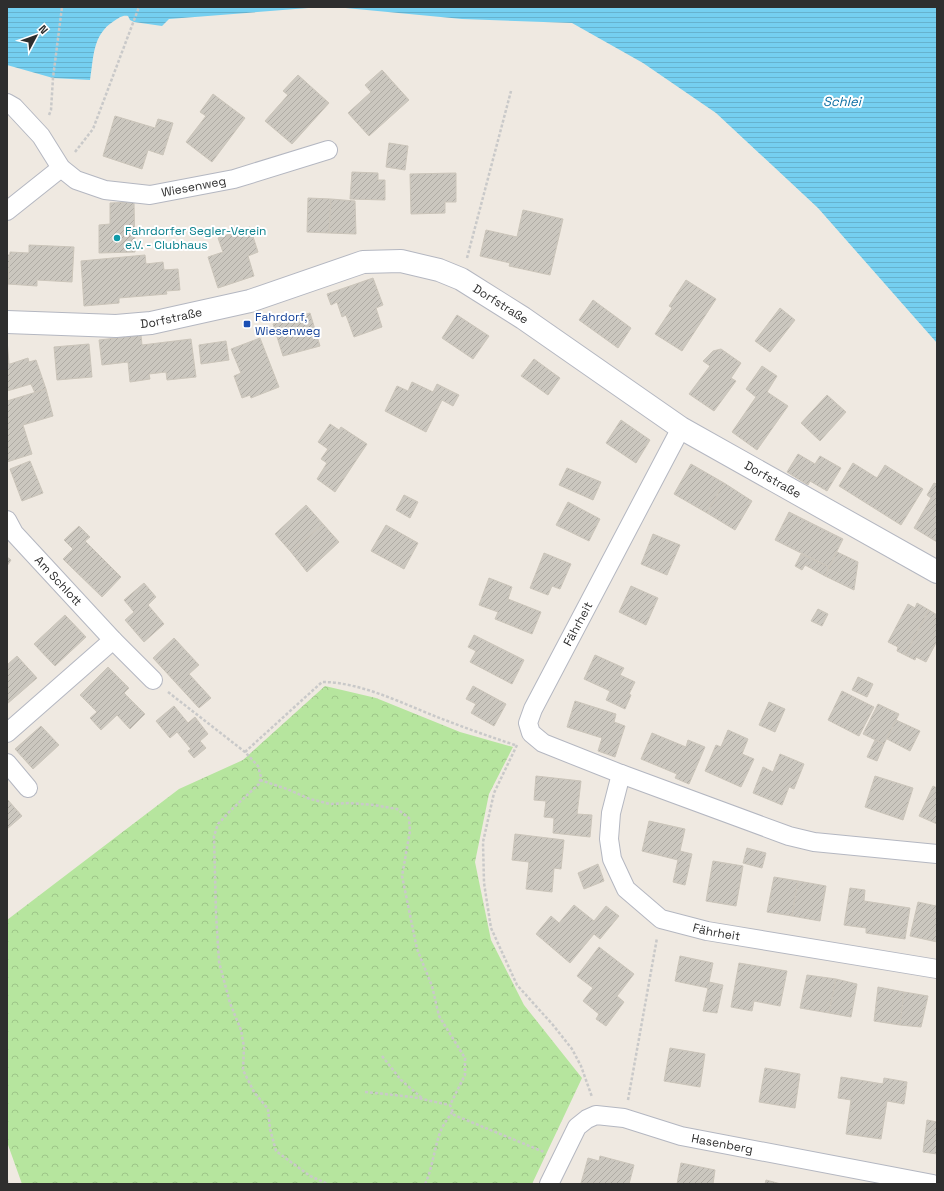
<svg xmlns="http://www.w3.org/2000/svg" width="944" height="1191" viewBox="0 0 944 1191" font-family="'Space Grotesk',sans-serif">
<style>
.forest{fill:url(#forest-crowns)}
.water{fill:url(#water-rules)}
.building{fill:url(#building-hatch);stroke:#cbc5ba}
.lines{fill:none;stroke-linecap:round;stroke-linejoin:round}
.minor-casing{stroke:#b4b7c1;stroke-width:20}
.tertiary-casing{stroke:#b4b7c1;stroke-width:24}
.path{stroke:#c9c9c9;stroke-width:2.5;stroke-dasharray:3 2;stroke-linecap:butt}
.minor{stroke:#fff;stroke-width:18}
.tertiary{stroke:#fff;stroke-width:22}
.culture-dot{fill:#0f9aa8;stroke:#fff;stroke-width:1.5}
.transit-dot{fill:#1a4fb4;stroke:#fff;stroke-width:1.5}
.labels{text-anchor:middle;stroke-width:4;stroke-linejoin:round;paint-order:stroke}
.street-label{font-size:12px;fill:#2e2e2e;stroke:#fff}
.culture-label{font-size:12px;fill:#0d838f;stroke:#fff;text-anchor:start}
.transit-label{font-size:12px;fill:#164399;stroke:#fff;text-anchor:start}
.water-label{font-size:13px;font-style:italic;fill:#0d6fa3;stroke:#fff}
</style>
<defs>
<pattern id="forest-crowns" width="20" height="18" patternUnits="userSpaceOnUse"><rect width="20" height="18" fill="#b6e59e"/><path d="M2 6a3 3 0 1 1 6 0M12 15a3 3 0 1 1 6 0" fill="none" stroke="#9dc588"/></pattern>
<pattern id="water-rules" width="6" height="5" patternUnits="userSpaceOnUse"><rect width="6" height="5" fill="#75cff0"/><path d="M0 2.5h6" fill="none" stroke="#66b2ce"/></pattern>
<pattern id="building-hatch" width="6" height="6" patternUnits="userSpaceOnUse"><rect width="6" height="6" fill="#cbc7bf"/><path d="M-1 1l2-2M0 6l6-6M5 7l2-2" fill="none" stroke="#afaba4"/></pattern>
</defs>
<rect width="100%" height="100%" fill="#efe9e1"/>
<path class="forest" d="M325,686L376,698L460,732L513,747L489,794L475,862L491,940L524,1005L582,1078L532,1184H22L7,1142V920L179,789L243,760Z"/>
<g class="water">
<path d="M7,7H321L169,19L162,26L134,22L130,20L128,16C122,15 119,18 114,21C92,35 94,57 90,80L53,78L7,65Z"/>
<path d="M335,7H937V343L818,208L716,113L643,63L572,23L462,19Z"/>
</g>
<g class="building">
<path d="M382,70L409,100L369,136L348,113L371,92L365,85Z"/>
<path d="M298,75L329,103L292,144L265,121L288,95L283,91Z"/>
<path d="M213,94L245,118L212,162L186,142L206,116L200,112Z"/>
<path d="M115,116L155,128L158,119L173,123L163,155L148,150L142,169L103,156Z"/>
<path d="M389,143L408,146L405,170L386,167Z"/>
<path d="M352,172L378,173V180H385V200L350,199Z"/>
<path d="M456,173V202H445V213L411,214L410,174Z"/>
<path d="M308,198L331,199L329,233L307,232Z"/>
<path d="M331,199L355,201L356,234L329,233Z"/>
<path d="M134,202L135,252L99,253V225L110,224V203Z"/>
<path d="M523,210L563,219L550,275L509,266L510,263L480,256L486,230L517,237Z"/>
<path d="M250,227L258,252L248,256L254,276L218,288L208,257L223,252L218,238Z"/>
<path d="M29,245L74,247L72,282L37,280V286L8,284L10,252L29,253Z"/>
<path d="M7,255H10L7,294Z"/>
<path d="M145,255L146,264L163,262L164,270L178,269L180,290L166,291L167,294L119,298V303L84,306L81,261Z"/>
<path d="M373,278L383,305L376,308L382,327L354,337L346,315L342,317L337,302L331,305L327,294Z"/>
<path d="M686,280L716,299L682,351L655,334L672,308L669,306Z"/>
<path d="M593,300L631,328L618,348L579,320Z"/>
<path d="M780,308L795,320L770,352L755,341Z"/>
<path d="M310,313L320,346L283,356L273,324Z"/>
<path d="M457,315L489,336L473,359L442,338Z"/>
<path d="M141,335L142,345L191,339L196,377L167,380L166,372L149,374L150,379L130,382L128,362L102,365L99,340Z"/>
<path d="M260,338L279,387L251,398L250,395L242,398L234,376L241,373L231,349Z"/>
<path d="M7,339L9,364H7Z"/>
<path d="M226,341L229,360L201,364L199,345Z"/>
<path d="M89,344L92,377L57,380L54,347Z"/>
<path d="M721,349L741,363L731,378L736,381L714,411L689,394L710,366L703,361L713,351Z"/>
<path d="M28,358L29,362L36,360L46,389L35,393L31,384L7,391V365Z"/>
<path d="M534,359L560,378L548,395L521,376Z"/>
<path d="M762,366L777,376L767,392L788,406L757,450L732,432L756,397L746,389Z"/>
<path d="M412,382L433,392L437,384L459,395L453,406L442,400L426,432L385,411L397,386L408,391Z"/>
<path d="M46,389L53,416L23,425L32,454L7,462V401Z"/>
<path d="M827,395L846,412L820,441L801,423Z"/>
<path d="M621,420L650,440L636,463L606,443Z"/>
<path d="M330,424L339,430L341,427L367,444L335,492L317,479L327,463L321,459L328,449L318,442Z"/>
<path d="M798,454L815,464L820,456L841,468L827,491L810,481L808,485L787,472Z"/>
<path d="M30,461L43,493L22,501L10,469Z"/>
<path d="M853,463L877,478L885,465L923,489L901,525L839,486Z"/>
<path d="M691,464L724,483L707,513L674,494Z"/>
<path d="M567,468L601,482L593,500L559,485Z"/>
<path d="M724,483L752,501L735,530L707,513Z"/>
<path d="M934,483L937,484V542L914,528L931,498L927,495Z"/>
<path d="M404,495L418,502L410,518L396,510Z"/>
<path d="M568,502L600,519L589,541L556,525Z"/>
<path d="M306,505L323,524L291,552L275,534Z"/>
<path d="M789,512L843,539L829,567L775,540Z"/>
<path d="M323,524L339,542L307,572L291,552Z"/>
<path d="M386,525L418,543L404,569L371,551Z"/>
<path d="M79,526L90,537L85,541L121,577L102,597L63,559L73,549L64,540Z"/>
<path d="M653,534L680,545L667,575L641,564Z"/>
<path d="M837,552L858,562L854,590L825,576Z"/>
<path d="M544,553L571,564L560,589L552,586L548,595L530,588Z"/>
<path d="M801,554L829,567L825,576L805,565L802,570L795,566Z"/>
<path d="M7,557L11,560L7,566Z"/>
<path d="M489,578L512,587L508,599L541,612L532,634L495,619L498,612L479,605Z"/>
<path d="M144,583L156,597L148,605L164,624L144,642L125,620L134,612L124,600Z"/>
<path d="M631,586L658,598L646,625L619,612Z"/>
<path d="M917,603L929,610L905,655L897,651L898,647L888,642L908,604L915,608Z"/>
<path d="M818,609L828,614L822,626L811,621Z"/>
<path d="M929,610L937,615V641L926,662L916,657L915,660L905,655Z"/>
<path d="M65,615L86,637L55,666L34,644Z"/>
<path d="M474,635L524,660L512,684L470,662L476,651L468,647Z"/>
<path d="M174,638L199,665L189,674L211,698L199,708L153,658Z"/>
<path d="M595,655L624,668L620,675L635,682L629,694L631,695L625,709L606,700L610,691L584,679Z"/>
<path d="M17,656L37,678L7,704V665Z"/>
<path d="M108,667L129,688L124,693L145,714L130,729L117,715L101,730L90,718L97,712L80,695Z"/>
<path d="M858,677L873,684L867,697L852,690Z"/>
<path d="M473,686L506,704L494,726L471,713L476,704L466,699Z"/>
<path d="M842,691L874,707L859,736L828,720Z"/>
<path d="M575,701L616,714L614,722L625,726L615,757L598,751L602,738L567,727Z"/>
<path d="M769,702L785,709L775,732L759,725Z"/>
<path d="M878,704L899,714L884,744L863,734Z"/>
<path d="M174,706L188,723L195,717L208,734L200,741L206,748L194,758L188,751L191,749L177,732L170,738L156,721Z"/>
<path d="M896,720L920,731L910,751L887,739Z"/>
<path d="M41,726L59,745L33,769L15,749Z"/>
<path d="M728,730L748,739L742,754L754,759L741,787L705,771L716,745L721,747Z"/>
<path d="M652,733L686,747L688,740L705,747L689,784L675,778L677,774L641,759Z"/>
<path d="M875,740L884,744L877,761L867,757Z"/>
<path d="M780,754L804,764L794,789L789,787L782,805L753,793L763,767L773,772Z"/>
<path d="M536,776L581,781L577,814L592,815L590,837L553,833L554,818L544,817L546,801L534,800Z"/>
<path d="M875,776L913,788L903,820L865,807Z"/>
<path d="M933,786L937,788V824L919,816Z"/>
<path d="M7,799L22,816L7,829Z"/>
<path d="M649,821L685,829L680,851L692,854L685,885L673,882L678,860L642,851Z"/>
<path d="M515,834L564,840L561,869L554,868L552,892L526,889L529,862L512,860Z"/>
<path d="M747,848L766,853L762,868L743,863Z"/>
<path d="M713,861L743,866L736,906L706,901Z"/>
<path d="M598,864L604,881L584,889L578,873Z"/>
<path d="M774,877L798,881L792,916L767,912Z"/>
<path d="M798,881L826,886L820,921L792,916Z"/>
<path d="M850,888L865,890L864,901L910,908L905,939L866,933V928L844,925Z"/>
<path d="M937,901V942L910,936L918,902L936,906Z"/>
<path d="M574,905L594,921L606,906L619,916L600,939L594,934L570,963L536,934L551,916L559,923Z"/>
<path d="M599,947L634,974L617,996L624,1002L606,1026L596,1019L599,1014L583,1001L593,988L577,976Z"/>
<path d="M680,956L713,963L709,982L723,985L717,1013L703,1011L708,988L675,981Z"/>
<path d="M739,963L787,971L780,1006L754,1001L752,1011L731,1007Z"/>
<path d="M807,975L836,979L829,1013L800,1008Z"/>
<path d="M836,979L857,984L851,1017L829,1013Z"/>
<path d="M878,987L904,992L900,1025L874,1021Z"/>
<path d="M904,992L928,996L921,1027L900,1025Z"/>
<path d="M670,1048L705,1054L700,1087L664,1081Z"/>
<path d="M765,1068L800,1074L795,1108L759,1102Z"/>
<path d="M841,1077L883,1084L884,1078L907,1082L904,1104L887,1101L881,1139L846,1134L851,1100L838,1098Z"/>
<path d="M927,1120L937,1122V1154L923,1152Z"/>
<path d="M600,1156L634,1165L629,1184L581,1183L588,1158L599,1161Z"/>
<path d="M681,1163L715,1170L713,1184H677Z"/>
<path d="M766,1180L781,1184H765Z"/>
</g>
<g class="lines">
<defs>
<g id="minor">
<path id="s1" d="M7,103L14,107L41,136L61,168L76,180L105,190L150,195L234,179L328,150"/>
<path d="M7,211L61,168"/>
<path d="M681,428L533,709L528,723L531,733L543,743L621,774L789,836L814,842L937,854"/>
<path id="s2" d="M7,520L14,533L113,640L153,680"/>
<path d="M7,733L113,640"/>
<path d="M7,763L28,788"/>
<path id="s3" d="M621,774L611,813L609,839L612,859L626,889L661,919L707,931L937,969"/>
<path id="s4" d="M549,1184L577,1127L587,1119L596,1115L624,1118L681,1136L933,1184"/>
</g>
<g id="tertiary">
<path id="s5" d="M7,322L116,326L151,323L250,301L363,262L401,261L439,270L461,279L523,318L681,428L937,572"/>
</g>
</defs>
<use href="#minor" class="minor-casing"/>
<use href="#tertiary" class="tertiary-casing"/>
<g class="path">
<path d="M49,115L51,110L53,78L62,7"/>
<path d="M75,152L93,129L139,7"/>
<path d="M467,258L511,91"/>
<path d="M168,692L245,752L258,766L261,777L259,784L230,811L218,824L214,836L216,913L219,962L230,1003L241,1030L244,1047L243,1070L254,1092L268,1109L270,1129L276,1151L310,1176L328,1184"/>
<path d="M517,745L494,793L483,842L484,883L491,928L517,985L553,1025L572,1049L581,1066L592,1097"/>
<path d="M245,752L322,682C363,682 407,706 445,720C468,729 491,737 515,745"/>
<path d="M260,780L287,789L310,799L330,804L349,803L374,805L397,809L409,818L410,831L402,876L417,949L432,986L439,1016L465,1058V1075L450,1105L454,1115L544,1152"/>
<path d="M382,1056L401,1080L423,1099"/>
<path d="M365,1092L413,1097L449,1105"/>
<path d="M628,1100L657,938"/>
<path d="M7,1180L8,1184"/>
<path d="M425,1184C434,1165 434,1144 443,1126C446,1121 449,1117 452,1112"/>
</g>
<use href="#minor" class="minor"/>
<use href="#tertiary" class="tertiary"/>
</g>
<circle class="culture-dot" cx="117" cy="238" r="4"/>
<rect class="transit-dot" x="243" y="320" width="8" height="8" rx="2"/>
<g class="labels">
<g class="street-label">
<text dy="4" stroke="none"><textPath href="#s1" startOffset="225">Wiesenweg</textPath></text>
<text dy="4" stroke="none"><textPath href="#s5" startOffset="513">Dorfstraße</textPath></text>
<text dy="4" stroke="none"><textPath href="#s5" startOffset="165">Dorfstraße</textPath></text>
<text dy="4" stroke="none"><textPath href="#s5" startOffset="837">Dorfstraße</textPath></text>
<text dy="4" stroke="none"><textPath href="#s2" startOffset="80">Am Schlott</textPath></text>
<text transform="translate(578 624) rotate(-62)" y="4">Fährheit</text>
<text dy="4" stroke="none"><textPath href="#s3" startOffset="223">Fährheit</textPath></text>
<text dy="4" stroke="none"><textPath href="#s4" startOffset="216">Hasenberg</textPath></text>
</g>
<g class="culture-label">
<text x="125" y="235">Fahrdorfer Segler-Verein<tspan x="125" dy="14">e.V. - Clubhaus</tspan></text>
</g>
<g class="transit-label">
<text x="255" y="321">Fahrdorf,<tspan x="255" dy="14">Wiesenweg</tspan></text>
</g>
<g class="water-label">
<text x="842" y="106">Schlei</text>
</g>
</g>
<rect width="944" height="1191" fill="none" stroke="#2e2e2e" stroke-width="16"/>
<g transform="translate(36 36) rotate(49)" stroke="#ffffff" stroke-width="3" paint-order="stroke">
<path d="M0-3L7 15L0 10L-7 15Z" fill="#2e2e2e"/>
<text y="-6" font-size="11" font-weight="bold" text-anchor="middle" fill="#2e2e2e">N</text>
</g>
</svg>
